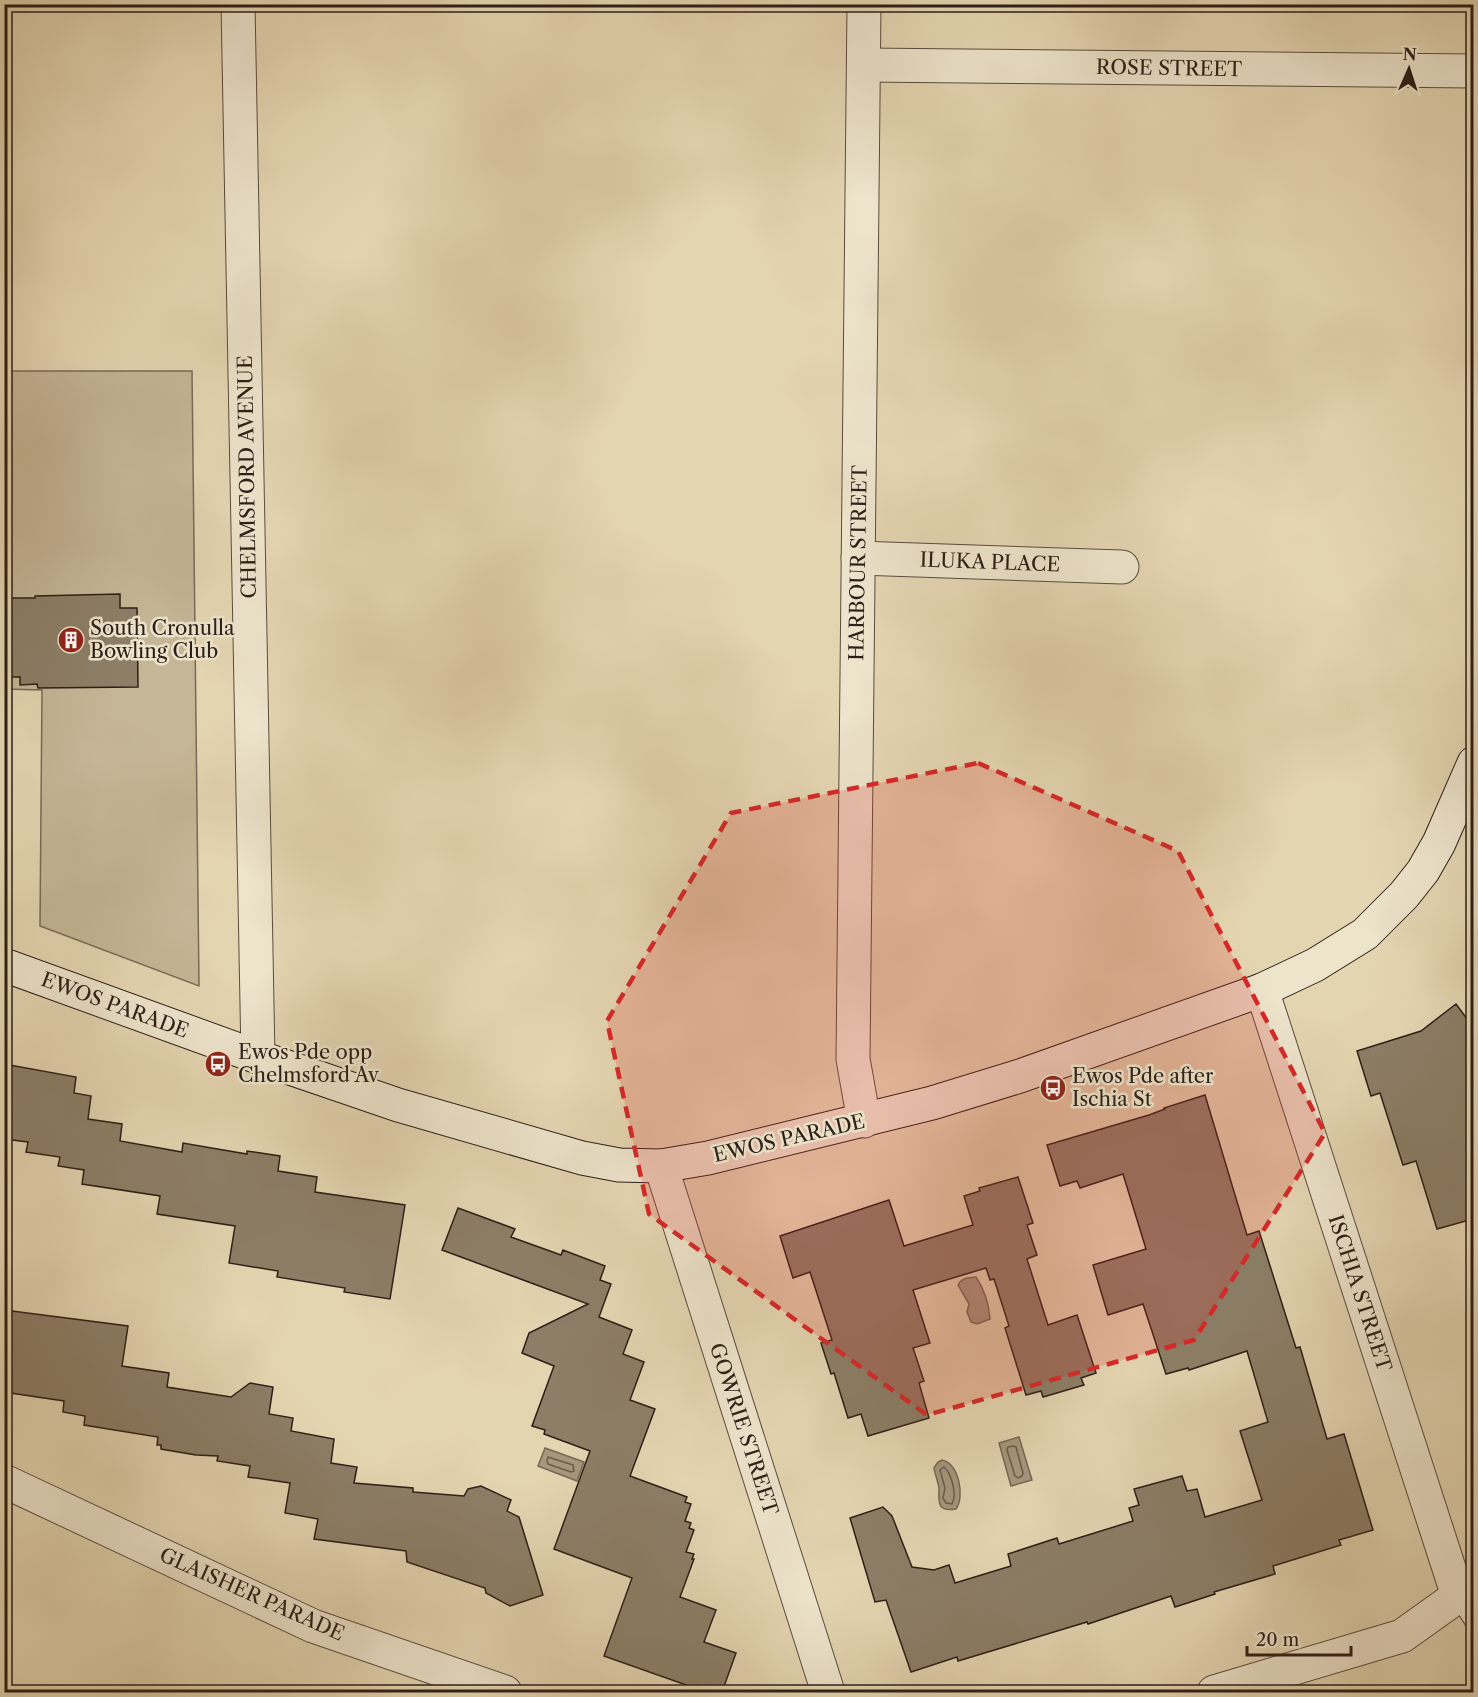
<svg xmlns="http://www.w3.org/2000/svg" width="1478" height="1697" viewBox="0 0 1478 1697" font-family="'Libre Caslon Text',serif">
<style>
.green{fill:#c5b697;stroke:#796a57;stroke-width:1.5}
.water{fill:#a6977d;stroke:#766754;stroke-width:1.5}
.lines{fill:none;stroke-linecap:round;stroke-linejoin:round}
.shore{stroke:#6a5b4a;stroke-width:1.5}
.building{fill:#8c7e67;stroke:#2d1f17;stroke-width:1.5}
.lane-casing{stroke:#5b4c3e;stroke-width:20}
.street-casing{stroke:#5b4c3e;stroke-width:35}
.secondary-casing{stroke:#2d1f17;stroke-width:35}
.lane{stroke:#ede4cc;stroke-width:18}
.street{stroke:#ede4cc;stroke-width:33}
.secondary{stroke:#ede4cc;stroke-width:33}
.marked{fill:#d62828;fill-opacity:0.2;stroke:#d62828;stroke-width:4.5;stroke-dasharray:12 8;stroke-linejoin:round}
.labels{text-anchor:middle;stroke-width:5;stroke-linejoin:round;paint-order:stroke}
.street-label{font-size:20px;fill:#2d1f17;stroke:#ede4cc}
.poi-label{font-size:20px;fill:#2d1f17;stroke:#ede4cc;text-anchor:start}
</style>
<rect width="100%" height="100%" fill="#e4d5b1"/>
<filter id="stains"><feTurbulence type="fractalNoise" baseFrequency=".00333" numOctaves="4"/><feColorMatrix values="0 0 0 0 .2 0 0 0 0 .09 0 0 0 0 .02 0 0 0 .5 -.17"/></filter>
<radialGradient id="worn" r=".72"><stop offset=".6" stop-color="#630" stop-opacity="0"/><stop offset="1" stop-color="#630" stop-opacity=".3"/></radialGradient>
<path class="green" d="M5,371H192L199,986L40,926L42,690L5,689Z"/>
<g class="water">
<path d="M976,1277C984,1289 989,1305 990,1319L977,1324L971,1322L967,1312L969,1304L958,1285C961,1278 968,1278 976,1277Z"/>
<path d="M1019,1437L1032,1480L1011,1486L999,1443Z"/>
<path d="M545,1448L584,1462L577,1481L538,1466Z"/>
<path d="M942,1460C959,1463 965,1497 956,1509C936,1512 939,1502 939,1488C938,1481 935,1475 934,1468L938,1462Z"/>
</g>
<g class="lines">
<g class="shore">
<path d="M1013,1446L1016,1447L1023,1473L1022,1476L1018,1478L1015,1476L1007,1450L1008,1447Z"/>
<path d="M548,1457L573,1465L574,1471L571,1472L548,1464L547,1461Z"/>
<path d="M944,1467C952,1474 957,1495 952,1504L946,1503L943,1498L945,1488L940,1470Z"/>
</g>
</g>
<g class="building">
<path d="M120,594V608H137L138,687L38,688L37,684L20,685V677H4V598H35V596Z"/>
<path d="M1456,1004L1473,1027V1219L1437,1229L1416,1161L1403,1165L1380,1093L1371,1096L1357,1051L1421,1031Z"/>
<path d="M4,1064L76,1077L74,1093L91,1096L88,1119L122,1124L120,1141L182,1152L183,1143L247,1154V1151L280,1156L278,1171L317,1177L315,1192L405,1205L390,1299L344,1292L345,1288L277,1277L278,1271L229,1263L235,1226L157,1214L160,1196L82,1184L84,1170L58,1166L60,1157L26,1152L28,1142L4,1139Z"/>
<path d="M1205,1095L1247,1235L1259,1231L1296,1348L1300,1347L1327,1439L1344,1434L1373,1530L1339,1540L1341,1545L1273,1566L1275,1574L1214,1592L1215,1594L1175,1607L1171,1596L1088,1624L1087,1622L958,1661L957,1657L911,1672L886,1600L875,1602L850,1518L883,1507L892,1516L912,1567L934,1570L949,1565L955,1583L1011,1566L1008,1554L1057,1538L1059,1544L1133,1521L1129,1508L1139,1505L1134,1489L1182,1476L1187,1491L1197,1489L1205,1517L1262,1500L1240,1431L1268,1422L1247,1351L1189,1370L1188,1368L1166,1374L1143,1304L1108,1315L1093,1265L1146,1249L1123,1174L1080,1188L1077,1181L1060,1186L1047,1145L1149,1115L1165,1109L1164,1108Z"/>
<path d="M1018,1177L1033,1223L1027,1225L1037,1255L1027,1259L1048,1325L1077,1315L1096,1373L1081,1378L1084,1385L1043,1397L1041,1391L1026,1395L1005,1328L1009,1326L994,1279L990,1280L986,1268L913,1290L930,1343L913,1348L924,1381L919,1383L929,1418L868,1436L861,1414L848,1418L834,1373L831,1374L821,1343L832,1340L810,1272L793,1278L780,1236L889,1200L904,1246L973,1225L964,1196L980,1191L979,1188Z"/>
<path d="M458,1208L515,1229L511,1237L561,1255L563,1250L605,1266L600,1280L611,1284L599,1317L632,1330L623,1354L644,1362L630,1400L655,1409L630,1476L687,1497L685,1502L691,1504L685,1521L691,1523L689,1528L694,1530L686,1552L694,1554L692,1559H694L680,1597L716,1610L704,1642L736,1653L722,1692H706L604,1656L632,1578L554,1549L590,1451L544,1434L545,1430L532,1426L554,1366L522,1353L529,1333L588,1304L442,1250Z"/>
<path d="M4,1310L128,1326L122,1366L169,1373L167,1387L231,1397L250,1383L273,1387L269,1414L293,1418L291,1431L334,1439L331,1463L357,1467L354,1483L413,1488V1492L464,1496L468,1489L481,1486L511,1500L507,1511L519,1517L543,1595L510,1606L486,1593L485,1588L407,1562L406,1551L314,1539L318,1519L285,1513L290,1483L248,1477L250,1466L217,1461L218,1456L196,1455L161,1449V1445H157L158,1437L84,1425L85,1416L63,1412L64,1401L4,1392Z"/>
</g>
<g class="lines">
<defs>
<path id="lane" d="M1458,1596L1474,1621"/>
<g id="street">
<path d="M238,4L258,1057"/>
<path d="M864,65L1474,71"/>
<path d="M858,558L1122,567"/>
<path d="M1262,990L1458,1596"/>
<path d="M864,1121L853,1059L864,4"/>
<path d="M661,1166L828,1692"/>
<path d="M4,1481L313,1626L505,1692"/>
<path d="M1214,1692L1402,1636L1458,1596L1472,1581"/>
</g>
<path id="secondary" d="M4,965L258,1057L398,1105L582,1158L619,1165L661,1166L708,1158L932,1103L1020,1076L1262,990L1315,965L1365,934L1404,895L1423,871L1439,843L1474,763"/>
</defs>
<use href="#lane" class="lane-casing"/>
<use href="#street" class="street-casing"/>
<use href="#secondary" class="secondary-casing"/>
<use href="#lane" class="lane"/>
<use href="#street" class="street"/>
<use href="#secondary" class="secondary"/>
</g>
<path class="marked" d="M978,763L1178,851L1325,1133L1194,1340L927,1415L649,1214L607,1021L731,813Z"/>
<defs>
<symbol id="building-disc" viewBox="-11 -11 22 22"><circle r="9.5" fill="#8f2418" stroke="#ede4cc"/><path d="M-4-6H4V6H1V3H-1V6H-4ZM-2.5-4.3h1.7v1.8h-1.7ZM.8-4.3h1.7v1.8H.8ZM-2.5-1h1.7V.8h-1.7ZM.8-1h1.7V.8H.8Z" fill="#fff"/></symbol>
<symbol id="bus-disc" viewBox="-11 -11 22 22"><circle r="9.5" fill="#8f2418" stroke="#ede4cc"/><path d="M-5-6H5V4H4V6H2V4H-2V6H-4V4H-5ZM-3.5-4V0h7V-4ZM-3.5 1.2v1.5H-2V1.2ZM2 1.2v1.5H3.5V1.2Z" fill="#fff"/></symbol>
</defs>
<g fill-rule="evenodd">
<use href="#building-disc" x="56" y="625" width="30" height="30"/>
<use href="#bus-disc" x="203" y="1049" width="30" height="30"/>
<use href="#bus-disc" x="1038" y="1073" width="30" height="30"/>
</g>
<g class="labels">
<g class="street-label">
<text transform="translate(1169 68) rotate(1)" y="7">ROSE STREET</text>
<text transform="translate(247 477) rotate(-91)" y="7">CHELMSFORD AVENUE</text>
<text transform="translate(990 562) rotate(2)" y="7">ILUKA PLACE</text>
<text transform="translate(858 563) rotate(-89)" y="7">HARBOUR STREET</text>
<text transform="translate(115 1005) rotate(20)" y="7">EWOS PARADE</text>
<text transform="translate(789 1138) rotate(-13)" y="7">EWOS PARADE</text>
<text transform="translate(1360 1293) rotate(72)" y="7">ISCHIA STREET</text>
<text transform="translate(744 1429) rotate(72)" y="7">GOWRIE STREET</text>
<text transform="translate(252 1594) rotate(24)" y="7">GLAISHER PARADE</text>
</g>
<g class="poi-label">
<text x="90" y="635">South Cronulla<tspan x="90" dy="23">Bowling Club</tspan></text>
<text x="238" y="1059">Ewos Pde opp<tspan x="238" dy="23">Chelmsford Av</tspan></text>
<text x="1072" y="1083">Ewos Pde after<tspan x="1072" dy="23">Ischia St</tspan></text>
</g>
</g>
<rect width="1478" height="1697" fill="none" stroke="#e4d5b1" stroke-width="24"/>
<rect x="6" y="6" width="1466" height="1685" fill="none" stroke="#2d1f17" stroke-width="3"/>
<rect x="12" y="12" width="1454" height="1673" fill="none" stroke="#2d1f17" stroke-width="1.5"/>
<g transform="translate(1409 69) rotate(3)" stroke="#ede4cc" stroke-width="4.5" paint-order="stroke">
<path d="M0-4.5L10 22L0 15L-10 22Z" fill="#2d1f17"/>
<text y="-9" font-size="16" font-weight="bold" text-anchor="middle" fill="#2d1f17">N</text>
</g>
<path d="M1247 1646v9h104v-9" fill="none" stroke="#2d1f17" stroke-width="3"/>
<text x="1256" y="1646" font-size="18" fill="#2d1f17" stroke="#ede4cc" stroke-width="4.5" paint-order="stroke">20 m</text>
<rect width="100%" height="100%" filter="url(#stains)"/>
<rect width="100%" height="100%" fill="url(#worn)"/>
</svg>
